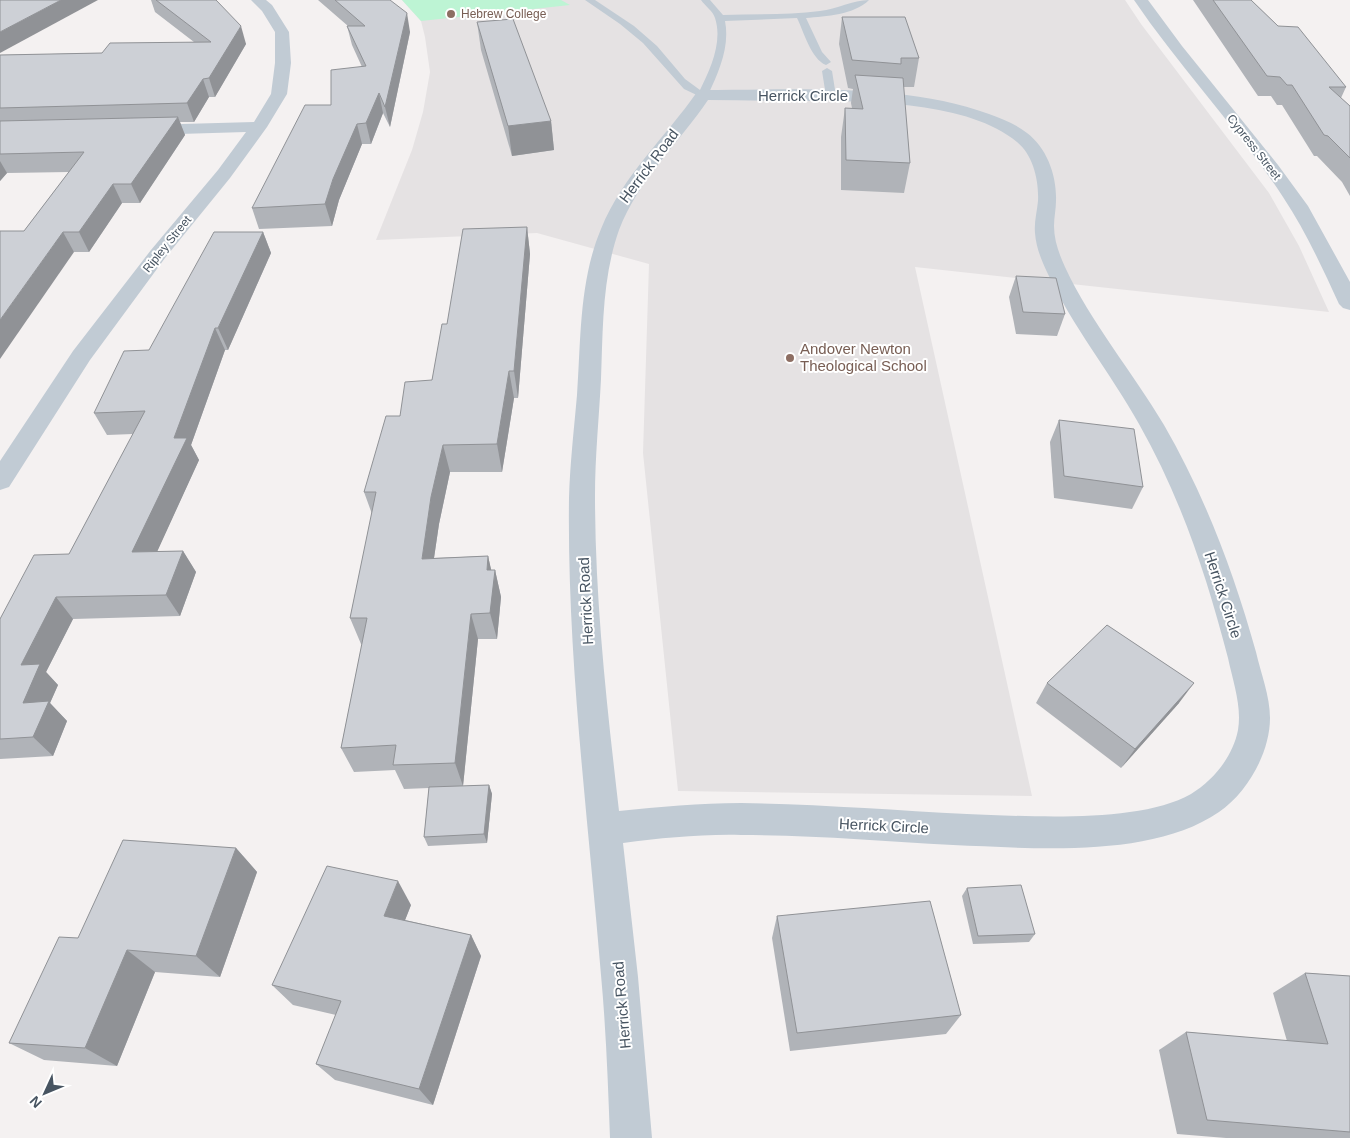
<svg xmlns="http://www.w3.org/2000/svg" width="1350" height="1138" viewBox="0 0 1350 1138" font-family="Helvetica,sans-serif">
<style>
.education{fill:#e5e2e3}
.green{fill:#bdf4d4}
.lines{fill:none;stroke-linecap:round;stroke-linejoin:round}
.lane{fill:#c1cbd4;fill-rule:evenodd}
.street{fill:#c1cbd4;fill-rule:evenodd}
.wall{fill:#b0b3b8}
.shaded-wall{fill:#909296}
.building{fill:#cdd0d6;stroke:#909296}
.education-dot{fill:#8d6e63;stroke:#fff;stroke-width:2}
.labels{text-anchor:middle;stroke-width:4;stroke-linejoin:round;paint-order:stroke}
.far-education-label{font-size:12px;fill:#785e54;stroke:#fff;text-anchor:start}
.far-street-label{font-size:12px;fill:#475461;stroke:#fff}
.street-label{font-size:15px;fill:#475461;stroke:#fff}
.education-label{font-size:15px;fill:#785e54;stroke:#fff;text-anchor:start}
</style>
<rect width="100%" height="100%" fill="#f4f1f1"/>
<path class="education" d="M402,0H1125L1141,24L1269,193L1299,246L1329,312L915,267L1032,796L678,791L643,453L649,264L537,233L376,240L412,150L423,112L430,72L425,37L421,21Z"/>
<path class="green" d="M402,0H561L570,5L421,21Z"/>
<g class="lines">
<g class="lane">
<path d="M585,0H595L634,26L657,46L685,79L700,90C710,70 723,42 715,18C713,11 705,6 701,0H710L723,15C755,14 789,15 820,11C837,9 853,0 869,0C854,15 826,16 806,18L822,52L831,62L826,65C811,59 804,32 797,18L725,21C730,47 719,71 708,95L703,98L684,89L643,43L620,24Z"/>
<path d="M827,68L832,71L836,96L831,99L826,96L822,71Z"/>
</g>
<g class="street">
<path d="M251,0H266L272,5L289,32L291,63L287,94L267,127L230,178L165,258L90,360L9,487L0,490V461L73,351L151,250L218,170L246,132L146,135L140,134L138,130L140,126L146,125L254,122L271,94L275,63V32L262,11Z"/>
<path d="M1134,0H1148L1182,46L1278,165L1308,206L1350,282V310L1343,308L1339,304C1322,267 1305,230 1283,197C1238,128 1180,68 1134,0Z"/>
<path d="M703,90C794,90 904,83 989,114C1002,119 1016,124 1027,133C1047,148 1057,176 1056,201C1056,209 1054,217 1054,226C1054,240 1059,254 1065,267C1091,323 1132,371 1164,425C1205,496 1234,573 1256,652C1261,674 1270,696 1270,718C1270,753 1247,793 1219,812C1151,859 1033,848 953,845C883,841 812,835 741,835C702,834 662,838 623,843L638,977L652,1138H610C608,1084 606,1029 601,975C588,816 567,658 569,498C570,464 574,429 577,395C581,340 579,281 601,229C623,175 665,138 697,92ZM708,100C738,100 767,101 797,101C860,101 967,100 1017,142C1033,155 1039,180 1038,201C1037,212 1034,222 1035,233C1036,247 1041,259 1047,272C1072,326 1110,372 1139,424C1181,498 1207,577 1228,658C1233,682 1242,706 1238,730C1233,756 1214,780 1191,794C1139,824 1027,816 967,814C892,810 816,804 741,803C700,803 659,807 619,811C607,707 595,601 595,496C595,457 599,418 601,379C603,329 602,278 619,230C639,179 678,144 708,100Z"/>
</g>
</g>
<g class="wall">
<path d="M151,0H216L246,44L215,97H209L194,122H180L185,135L140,203H122L89,252H74L24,231L69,172L7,173L0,181V55L102,53L194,42L155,12Z"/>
<path d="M318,0H390L410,32L390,127L383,113L371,144H362L339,200L332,226L259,229L252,208L331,105L362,67L352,45L347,26H348Z"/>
<path d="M1193,0H1251L1278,26L1346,87L1341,98L1350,106V196L1342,182L1317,156H1314L1282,105H1277L1271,96H1258Z"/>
<path d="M842,17L919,58L914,87H903L910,163L904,193L841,190V137L845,108H852L851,103L853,89L848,88L839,44Z"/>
<path d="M477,22L551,121L554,150L512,156L481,50Z"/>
<path d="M527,227L530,254L518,398H514L502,472H450L439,524L434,558L488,556L491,570H495L501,597L497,639H478L463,786L489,785L492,794L487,843L428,846L424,837L429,788L404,789L395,770L354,772L341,748L362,644H361L350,618L372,514L364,492L400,416L432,380L447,324Z"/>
<path d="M263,232L271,253L228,350H225L191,445L199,460L157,551H183L196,572L180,616L73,619L46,672L58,685L50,703L67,721L53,756L0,759V619L69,554L133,434L107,435L94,413L149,350Z"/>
<path d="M1016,276L1065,314L1057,336L1016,334L1009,297Z"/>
<path d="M1059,420L1143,487L1132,509L1054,498L1050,442Z"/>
<path d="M1047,683L1179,703L1121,768L1036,703Z"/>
<path d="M236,848L257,872L220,977L155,972L117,1066L44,1060L9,1043L78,938Z"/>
<path d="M967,888L1035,934L1029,942L973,944L962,896Z"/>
<path d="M411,905L405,920L471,935L481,956L433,1105L335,1080L316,1064L336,1015L293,1005L272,985Z"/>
<path d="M777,916L961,1015L946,1034L790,1051L772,938Z"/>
<path d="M1305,973L1350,976V1138H1226L1177,1134L1159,1050L1186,1032L1287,1041L1273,993Z"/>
</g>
<g class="shaded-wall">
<path d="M61,0H98L0,53V32Z"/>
<path d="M407,13L410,32L390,127L385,107Z"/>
<path d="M241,26L246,44L215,97L209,78Z"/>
<path d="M203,79L209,97L194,122L187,103Z"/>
<path d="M379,93L383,113L371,144L366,123Z"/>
<path d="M178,117L185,135L140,203L131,184Z"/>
<path d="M551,121L554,150L512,156L508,126Z"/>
<path d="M357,124L362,144L339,200L332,226L325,204L333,179Z"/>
<path d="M0,161L7,173L0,181Z"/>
<path d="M113,184L122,203L89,252L79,232Z"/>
<path d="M527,227L530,254L518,398L514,371Z"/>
<path d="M63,232L74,252L0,359V320Z"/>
<path d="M263,232L271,253L228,350L218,328Z"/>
<path d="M215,328L225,350L191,445L199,460L147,574L132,552L174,438Z"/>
<path d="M509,371L514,398L502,472L497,444Z"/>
<path d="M443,445L450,472L439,524L430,585L422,559L431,497Z"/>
<path d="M183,551L196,572L180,616L166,595Z"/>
<path d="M488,556L494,582L495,570L501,597L497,639L490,613L487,570Z"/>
<path d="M56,597L73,619L46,672L58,685L50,703L67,721L53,756L33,737L23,703L21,665Z"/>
<path d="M471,614L478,639L463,786L455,763Z"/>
<path d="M1194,683L1179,703L1121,768L1135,749Z"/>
<path d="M489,785L492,794L487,843L484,834Z"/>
<path d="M236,848L257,872L220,977L196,956Z"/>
<path d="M398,881L411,905L398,938L384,916Z"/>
<path d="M471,935L481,956L433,1105L419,1089Z"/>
<path d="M127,950L155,972L117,1066L85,1048Z"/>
</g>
<g class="building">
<path d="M0,0H61L0,32Z"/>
<path d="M156,0H216L241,26L209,78L203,79L187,103L0,108V55L102,53L110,43L211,42Z"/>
<path d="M335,0H390L407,13L385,107L379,93L366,123L357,124L333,179L325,204L252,208L305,105H331V70L366,66L347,26H365Z"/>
<path d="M1213,0H1251L1278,26L1298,27L1346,87H1329L1350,106V158L1328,136L1324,135L1292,85H1287L1280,77L1267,76Z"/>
<path d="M842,17H905L919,58H901V64L852,60Z"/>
<path d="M513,19L551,121L508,126L477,22Z"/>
<path d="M855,75L903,78L910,163L846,160L845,108L863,109Z"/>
<path d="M178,117L131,184H113L79,232H63L0,320V231H24L84,152L0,154V121Z"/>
<path d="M527,227L514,371H509L497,444L443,445L431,497L422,559L488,556L487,570H495L490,613L471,614L455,763L393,765L396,745L341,748L367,618H350L376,492H364L386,416H400L405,382L432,380L442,324H447L463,229Z"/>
<path d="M214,232H263L218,328H215L174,438H187L132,552L183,551L166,595L56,597L21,665L40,664L23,703L49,701L33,737L0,739V619L34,555L69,554L145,411L94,413L124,351L149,350Z"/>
<path d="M1016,276L1056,278L1065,314L1023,312Z"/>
<path d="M1059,420L1134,429L1143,487L1064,476Z"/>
<path d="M1107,625L1194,683L1135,749L1047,683Z"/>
<path d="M489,785L484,834L424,837L429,787Z"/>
<path d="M123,840L236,848L196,956L127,950L85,1048L9,1043L59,937L78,938Z"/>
<path d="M327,866L398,881L384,916L471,935L419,1089L316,1064L341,1001L272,985Z"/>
<path d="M1021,885L1035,934L978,936L967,888Z"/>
<path d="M930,901L961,1015L797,1033L777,916Z"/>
<path d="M1305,973L1350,976V1132L1207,1120L1186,1032L1328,1044Z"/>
</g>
<g class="education-dot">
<circle cx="451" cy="14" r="5"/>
<circle cx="790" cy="358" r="5"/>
</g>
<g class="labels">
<g class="far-education-label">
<text x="461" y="18">Hebrew College</text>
</g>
<g class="far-street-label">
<text transform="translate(1254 147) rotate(52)" y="4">Cypress Street</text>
<text transform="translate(167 244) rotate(-51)" y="4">Ripley Street</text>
</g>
<g class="street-label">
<text x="803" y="101">Herrick Circle</text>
<text transform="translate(649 166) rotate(-53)" y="5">Herrick Road</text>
<text transform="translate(1223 595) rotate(72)" y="5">Herrick Circle</text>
<text transform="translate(586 601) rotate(-93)" y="5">Herrick Road</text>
<text transform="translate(884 826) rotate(3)" y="5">Herrick Circle</text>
<text transform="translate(622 1005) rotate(-95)" y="5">Herrick Road</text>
</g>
<g class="education-label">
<text x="800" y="354">Andover Newton<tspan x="800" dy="17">Theological School</tspan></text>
</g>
</g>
<g transform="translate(45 1093) rotate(226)" stroke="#ffffff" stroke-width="4" paint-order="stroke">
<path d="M0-4L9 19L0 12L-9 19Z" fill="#475461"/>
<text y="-8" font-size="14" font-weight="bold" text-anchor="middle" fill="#475461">N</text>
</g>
</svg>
